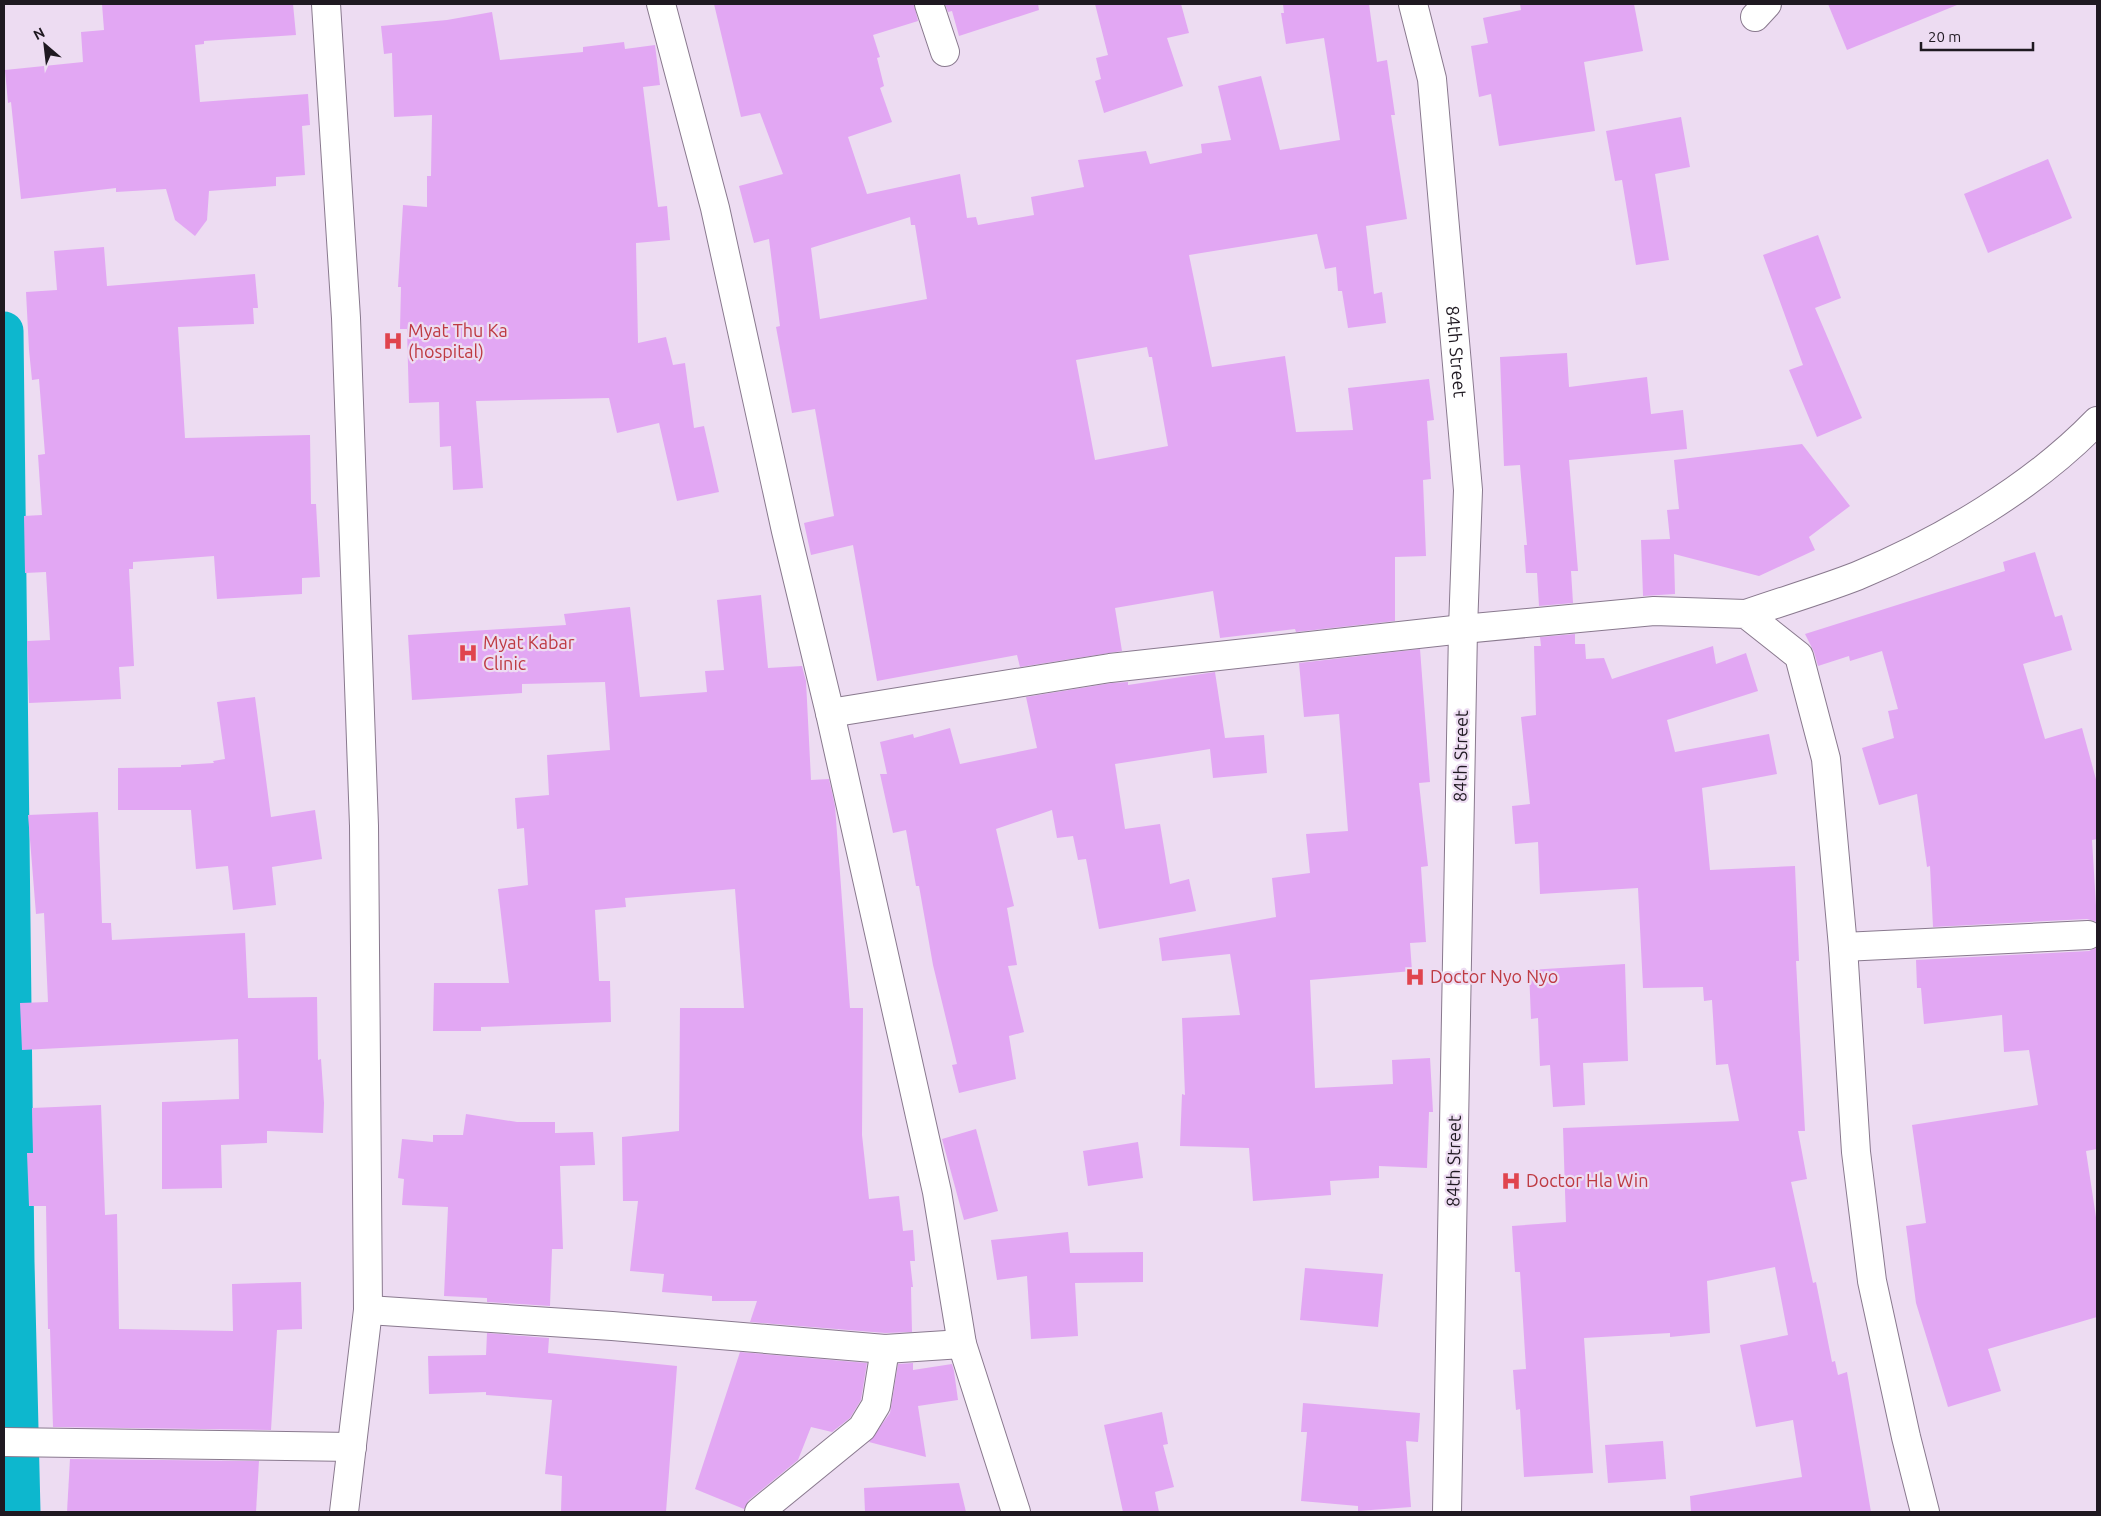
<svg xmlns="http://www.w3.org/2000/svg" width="2101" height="1516" viewBox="0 0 2101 1516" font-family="Ubuntu,sans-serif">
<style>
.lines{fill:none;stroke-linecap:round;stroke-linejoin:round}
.canal{stroke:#0db7ce;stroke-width:39}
.building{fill:#e2a7f3;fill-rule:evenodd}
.minor-casing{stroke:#89798e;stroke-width:30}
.major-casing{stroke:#89798e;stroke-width:30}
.minor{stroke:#fff;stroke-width:28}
.major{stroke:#fff;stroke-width:28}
.labels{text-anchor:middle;stroke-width:4.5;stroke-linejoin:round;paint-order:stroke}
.health-label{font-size:18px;fill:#be3a42;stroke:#eddcf2;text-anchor:start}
.street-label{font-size:18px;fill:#1f1921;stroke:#eddcf2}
</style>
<rect width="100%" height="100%" fill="#eddcf2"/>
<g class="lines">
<path class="canal" d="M4,331L15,1262L21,1512"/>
</g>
<g class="building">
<path d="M102,4H293L296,35L204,41V44L195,45L200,102L308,94L310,125L302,126L305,175L276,177V186L209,191L207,220L195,236L175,220L166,189L116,192V188L21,199L11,102L8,103L5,70L83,62L81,32L104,30Z"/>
<path d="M714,4H914L918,21L873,35L880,57L877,58L884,86L880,88L892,122L848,137L867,194L960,174L967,218L976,217L978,225L1034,215L1031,197L1084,187L1078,160L1146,151L1150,164L1202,153L1201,144L1231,140L1218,86L1261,76L1280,150L1340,140L1324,38L1286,44L1281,13H1284L1283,4H1369L1377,62L1387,60L1395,115H1391L1407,219L1366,226L1374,294L1382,292L1386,323L1348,328L1342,291H1338L1336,267L1325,269L1317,234L1189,255L1212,367L1285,356L1296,432L1353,430L1348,388L1429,379L1434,420L1427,421L1431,479L1423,480L1426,556L1395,557V621L1296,632L1295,629L1220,638L1213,591L1115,608L1122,651L1020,667L1017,655L877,681L853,545L811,555L804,523L834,516L815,409L792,413L776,327L780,326L769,239L754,243L739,186L783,174L760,113L741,117ZM910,217L911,225H915L927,299L820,319L811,248ZM1147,347L1149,357H1152L1168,446L1095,460L1076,360Z"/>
<path d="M945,4H1038L1039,10L959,36L952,11L948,12Z"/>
<path d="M1095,4H1181L1189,33L1167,38L1183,86L1104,113L1095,81L1101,79L1096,58L1108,55Z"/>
<path d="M1520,4H1634L1643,51L1584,62L1595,131L1499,146L1491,94L1479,97L1471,46L1488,43L1483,18L1521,10Z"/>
<path d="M1828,4H1957V5L1847,50Z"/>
<path d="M492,12L500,60L583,52V47L624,42L625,49L655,45L660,85L643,87L658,207L667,206L670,240L636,243L638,343L666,337L673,365L685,363L694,428L704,426L719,492L677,501L659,423L617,433L609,398L476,401L483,488L453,490L451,446L440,447L439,402L409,403L407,329H400L401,287H398L403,205L427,207V176H431L432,115L394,117L392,53L384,54L381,26L447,20Z"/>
<path d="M1681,117L1690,167L1655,174L1669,260L1636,265L1622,180L1615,181L1606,131Z"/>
<path d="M2048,159L2072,218L1988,253L1964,194Z"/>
<path d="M1818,235L1841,298L1815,308L1862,418L1817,437L1789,370L1803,365L1763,255Z"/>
<path d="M104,247L107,286L255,274L258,308H253L254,324L178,327L185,438L310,435L311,504H316L320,577L302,578V594L217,599L214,556L133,562V569H129L134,666L119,667L121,699L29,703L27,641L50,640L46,572L25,573L24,516L42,515L38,455L45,454L39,379L32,380L29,350L26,292L57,290L54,251Z"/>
<path d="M1567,353L1569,387L1647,377L1651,414L1683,410L1687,449L1569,460L1578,571H1571L1573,603L1539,606L1537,573H1526L1524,545H1527L1520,465L1504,466L1500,357Z"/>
<path d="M1802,444L1850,506L1809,537L1815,550L1759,576L1674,554L1675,594L1643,596L1641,540L1670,539L1667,510L1679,509L1674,460Z"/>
<path d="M2035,552L2055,617L2062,615L2072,650L2023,664L2045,739L2082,728L2097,783V839L2092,840L2097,922L2087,919L1933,927L1930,866L1927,867L1917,794L1879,805L1862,748L1894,738L1888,711L1898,709L1882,651L1850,661L1849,656L1818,666L1814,652L1805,634L2005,571L2003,562Z"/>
<path d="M761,595L768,668L802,666L806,681L811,780L829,779L835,806L850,1008H863L862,1135L869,1199L899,1196L903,1231L913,1230L915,1261H910L913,1287H911L912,1332L885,1333L750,1322L757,1301H712V1296L662,1292L664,1274L630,1271L638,1201H623L622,1137L679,1131L680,1008H744L735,889L625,898L626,907L595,910L599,981H610L611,1022L481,1027V1031H433L434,983H509L498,889L528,885L524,828L517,829L515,798L549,795L547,755L610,750L605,682L522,684V693L412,700L408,635L566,625L564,614L630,607L640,697L707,692L705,671L724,670L717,600Z"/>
<path d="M1575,634V644H1585L1586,659L1604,658L1612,679L1713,646L1716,664L1746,653L1758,691L1667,720L1675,752L1769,734L1777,774L1702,788L1710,870L1795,866L1799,961H1796L1805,1131H1798L1807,1179L1791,1182L1813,1283L1816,1282L1832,1362L1835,1361L1838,1375L1847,1372L1871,1512H1691L1690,1496L1802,1477L1793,1420L1756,1427L1740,1345L1788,1335L1775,1267L1707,1281L1710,1333L1670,1337V1333L1584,1338L1593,1473L1524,1477L1520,1409L1516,1410L1513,1370L1526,1369L1520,1272H1515L1512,1226L1566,1222L1563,1128L1739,1121L1728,1064L1716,1065L1712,1000L1704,1001L1703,987L1643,988L1638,888L1540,894L1538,842L1515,844L1512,806L1530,804L1521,717L1536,715L1534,646H1541L1540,637Z"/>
<path d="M1420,649L1430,782L1419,783L1428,866L1421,867L1426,942L1410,943L1412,971L1310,980L1315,1088L1393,1084L1392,1060L1430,1058L1433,1112H1429L1427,1168L1379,1166V1178L1330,1181L1331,1195L1253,1201L1249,1148L1180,1146L1182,1094L1185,1095L1182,1018L1240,1015L1230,954L1162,961L1159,938L1276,917L1272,878L1310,873L1306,834L1348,831L1339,714L1304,717L1299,663Z"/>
<path d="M1215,672L1225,738L1264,735L1267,773L1213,778L1210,749L1115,764L1125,829L1160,824L1170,884L1189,879L1196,911L1099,929L1086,859L1078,860L1073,836L1057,838L1052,810L996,829L1014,906L1007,908L1017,965L1008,966L1024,1032L1009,1036L1016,1079L959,1093L952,1065L957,1064L933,965L919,886H916L906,830L893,833L880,774H887L880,742L913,734L914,738L950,728L960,764L1037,748L1026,697L1112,683L1128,682V685Z"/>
<path d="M255,697L271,817L315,810L322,859L272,867L276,905L233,910L228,866L196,869L191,810H118V768L181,767V765L214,763L213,761L225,759L217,702Z"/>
<path d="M98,812L102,923H111L112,940L245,933L248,998L317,997L318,1060L321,1059L324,1103L323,1133L267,1131V1143L221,1145L222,1188L162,1189V1102L239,1099L238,1039L22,1050L20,1003L48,1002L44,913L36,914L28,815Z"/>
<path d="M2097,947V1149L2086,1151L2097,1224V1317L1988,1349L2001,1391L1948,1407L1916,1303L1906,1226L1926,1223L1912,1125L2038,1105L2029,1050L2004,1052L2002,1015L1924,1024L1921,988H1917L1916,960L2089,951Z"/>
<path d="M1625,964L1628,1061L1583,1063L1585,1105L1553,1107L1550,1065L1540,1066L1538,1018L1531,1019L1529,970Z"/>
<path d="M101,1105L105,1215L117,1214L119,1329L233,1331L232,1284L301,1282L302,1329L277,1330L271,1430L53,1427L50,1329H48L46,1206H29L27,1153H33L32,1108Z"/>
<path d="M466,1114L517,1122H555V1133L593,1132L595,1165L560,1166L563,1249H552L550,1306L487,1302V1298L444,1296L448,1207L402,1205L404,1179L398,1178L402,1139L433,1142V1135H463Z"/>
<path d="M976,1129L998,1211L964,1220L942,1139Z"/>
<path d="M1138,1142L1143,1178L1088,1186L1083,1151Z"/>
<path d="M1068,1232L1070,1253L1143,1252V1282L1075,1283L1078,1336L1031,1339L1027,1276L997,1280L991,1240Z"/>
<path d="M1305,1268L1383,1274L1378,1327L1300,1320Z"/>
<path d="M487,1333L549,1338L548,1353L677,1366L666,1512H561L562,1476L545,1474L552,1400L486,1395V1392L429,1394L428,1356L486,1355Z"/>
<path d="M740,1352L867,1363L861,1400L850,1418L832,1432L811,1427L798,1460L749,1500L744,1509L695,1489Z"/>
<path d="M913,1363V1370L952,1364L954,1371L958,1400L918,1406L926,1457L869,1442L890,1413L898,1364Z"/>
<path d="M1303,1403L1420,1413L1418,1442L1406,1441L1411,1507L1358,1511V1506L1301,1501L1307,1432H1301Z"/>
<path d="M1162,1412L1168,1444L1163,1445L1174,1487L1155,1492L1159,1512H1123L1104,1425Z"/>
<path d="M1663,1441L1666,1479L1608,1483L1605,1445Z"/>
<path d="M70,1459L259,1461L256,1512H67Z"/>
<path d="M959,1483L966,1512H865L864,1488Z"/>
</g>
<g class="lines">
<defs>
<g id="minor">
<path d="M661,4L715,208L786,531L830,713L937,1192L962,1344L1016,1512"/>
<path d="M929,4L945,52"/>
<path id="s1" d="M1413,4L1432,79L1468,490L1463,629L1447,1512"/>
<path d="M1755,17L1767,4"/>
<path d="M1746,614C1783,601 1821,590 1857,576C1942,541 2033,487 2097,421"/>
<path d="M830,713L1110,668L1463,629L1654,611L1746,614L1799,656L1826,759L1843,947L1856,1152L1872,1281L1906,1437L1925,1512"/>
<path d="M1843,947L2088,935"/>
<path d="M368,1310L612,1326L885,1349L962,1344"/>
<path d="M4,1442L352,1447"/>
<path d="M759,1512L862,1428L876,1405L885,1349"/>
</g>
<path id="major" d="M326,4L346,318L364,826L368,1310L344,1512"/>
</defs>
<use href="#minor" class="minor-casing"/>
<use href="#major" class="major-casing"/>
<use href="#minor" class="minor"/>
<use href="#major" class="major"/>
</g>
<defs>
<symbol id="hospital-bare" viewBox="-9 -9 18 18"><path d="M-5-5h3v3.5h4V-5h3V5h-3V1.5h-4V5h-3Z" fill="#e0444e" stroke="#eddcf2" stroke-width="2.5" paint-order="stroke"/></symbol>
</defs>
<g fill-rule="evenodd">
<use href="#hospital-bare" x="379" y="327" width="28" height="28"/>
<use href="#hospital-bare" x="454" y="639" width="28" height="28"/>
<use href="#hospital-bare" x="1401" y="963" width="28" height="28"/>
<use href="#hospital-bare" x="1497" y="1167" width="28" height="28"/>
</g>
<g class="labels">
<g class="health-label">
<text x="408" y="337">Myat Thu Ka<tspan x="408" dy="21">(hospital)</tspan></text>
<text x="483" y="649">Myat Kabar<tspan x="483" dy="21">Clinic</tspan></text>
<text x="1430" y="983">Doctor Nyo Nyo</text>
<text x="1526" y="1187">Doctor Hla Win</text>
</g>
<g class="street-label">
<text dy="6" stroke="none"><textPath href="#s1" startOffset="351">84th Street</textPath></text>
<text transform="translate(1461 756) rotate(-89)" y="6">84th Street</text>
<text transform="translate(1454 1161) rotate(-89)" y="6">84th Street</text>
</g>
</g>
<rect width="2101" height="1516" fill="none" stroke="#1f1921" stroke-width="10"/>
<g transform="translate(45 45) rotate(332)" stroke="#eddcf2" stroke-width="4" paint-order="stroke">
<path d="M0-4L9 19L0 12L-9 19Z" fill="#1f1921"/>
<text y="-8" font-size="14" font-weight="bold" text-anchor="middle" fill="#1f1921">N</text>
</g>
<path d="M1921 42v8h112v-8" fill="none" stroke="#1f1921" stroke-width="2.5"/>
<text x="1928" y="42" font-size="15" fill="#1f1921" stroke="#eddcf2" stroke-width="4" paint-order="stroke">20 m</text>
</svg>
